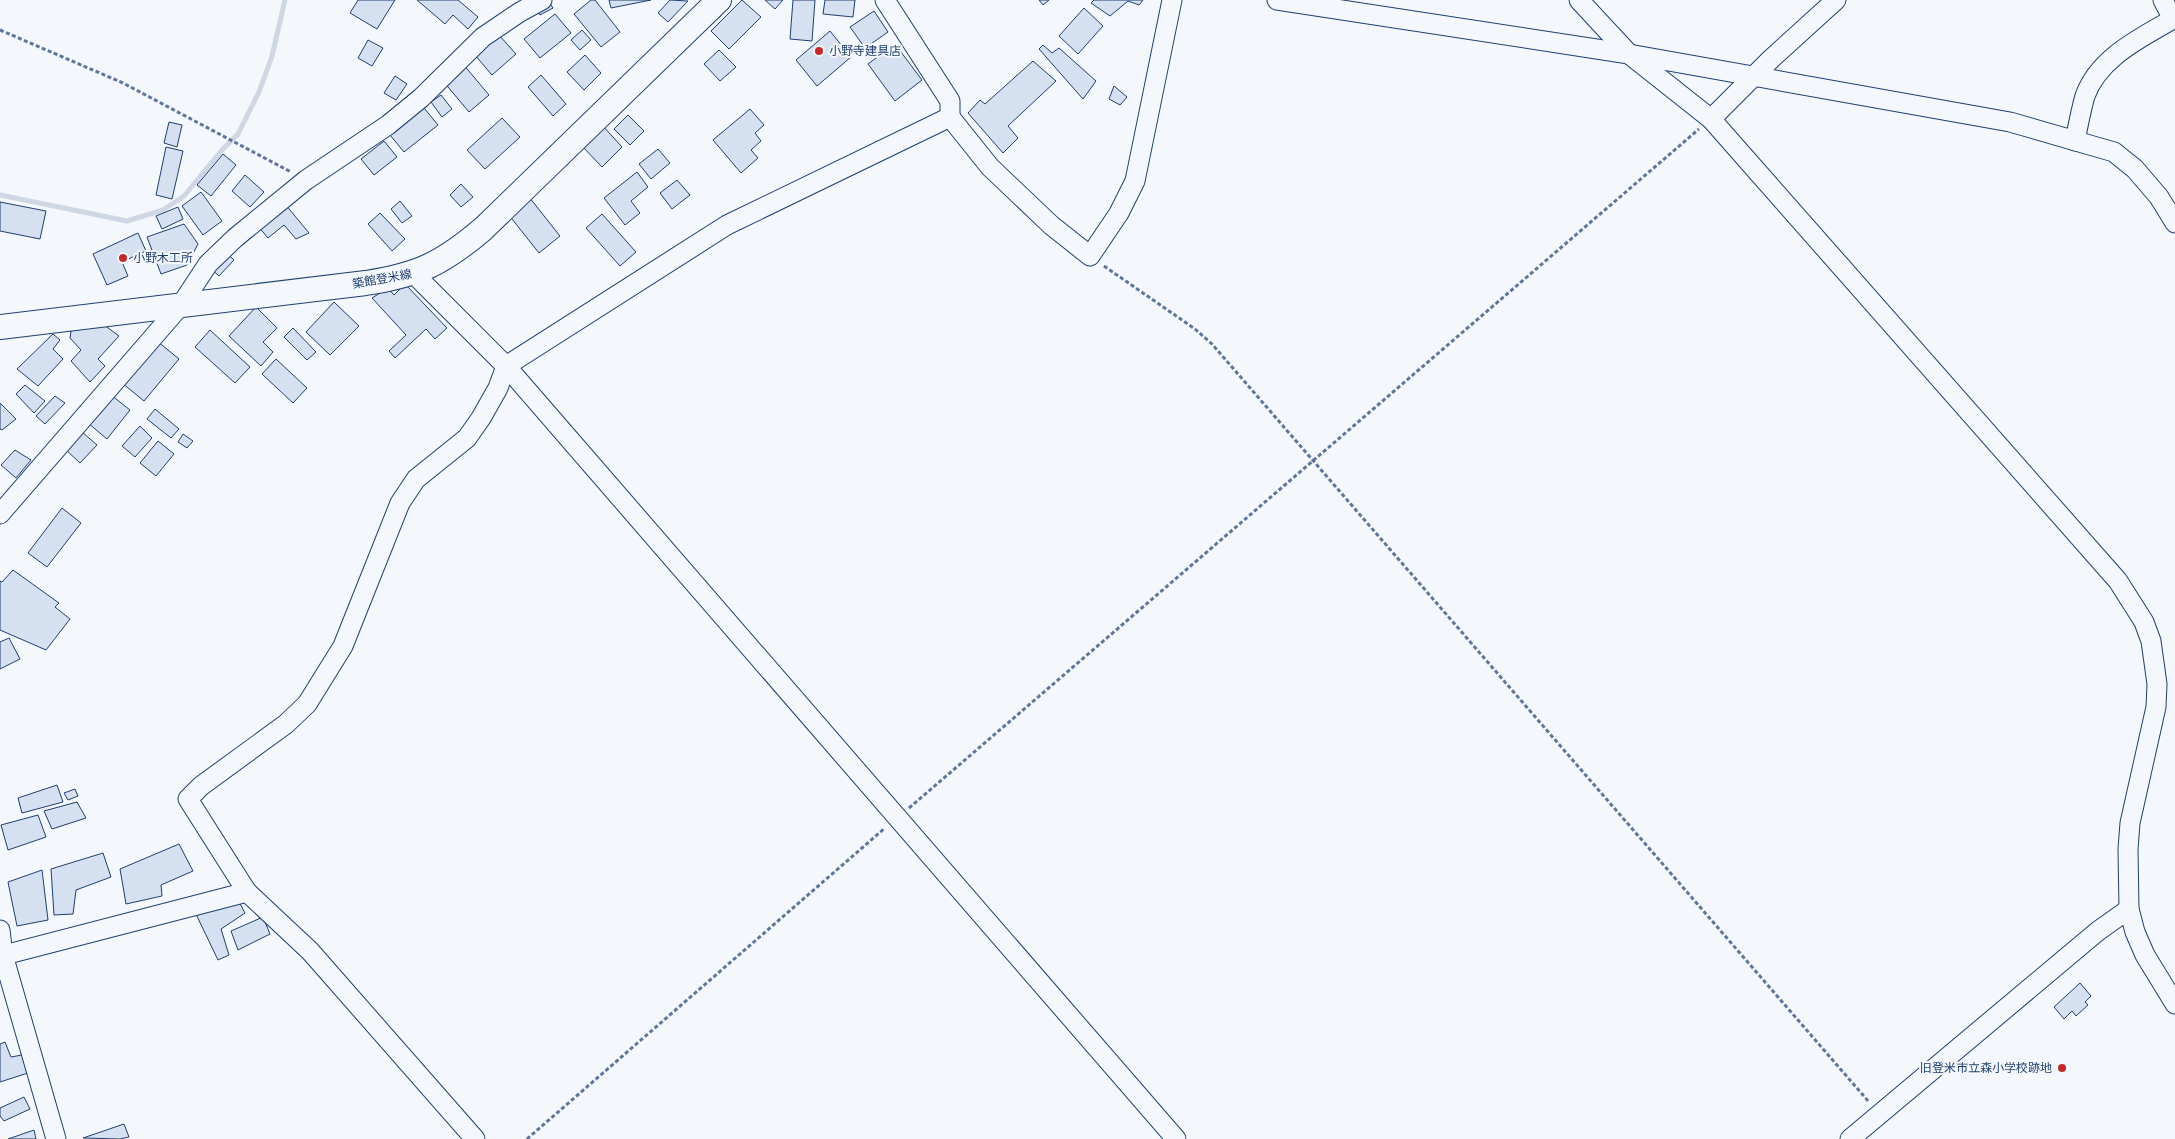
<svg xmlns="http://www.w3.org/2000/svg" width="2175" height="1139" viewBox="0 0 2175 1139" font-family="'Work Sans','Noto Sans JP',sans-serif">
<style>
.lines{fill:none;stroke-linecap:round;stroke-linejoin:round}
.stream{stroke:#cfd7e4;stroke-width:5}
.building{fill:#d5e0f0;stroke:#1d3f73}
.minor-casing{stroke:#1d3f73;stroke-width:21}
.major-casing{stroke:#1d3f73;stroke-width:26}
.path{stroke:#5e769c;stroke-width:3;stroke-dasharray:4 2.5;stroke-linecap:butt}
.minor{stroke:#f4f7fb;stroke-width:19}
.major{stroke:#f4f7fb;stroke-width:24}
.poi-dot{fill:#c62828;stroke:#f4f7fb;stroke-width:2}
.labels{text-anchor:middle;stroke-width:4;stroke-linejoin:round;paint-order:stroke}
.poi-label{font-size:12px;fill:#1d3f73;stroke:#f4f7fb;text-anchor:start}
.street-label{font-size:12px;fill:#1d3f73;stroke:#f4f7fb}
</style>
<rect width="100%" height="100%" fill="#f4f7fb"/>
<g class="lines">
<path class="stream" d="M0,195L127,221L163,210L184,196L222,150L238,134L259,92L272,56L285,0"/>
</g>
<g class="building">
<path d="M358,0H395L377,29L350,13Z"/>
<path d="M417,0H458L478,17L468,29L453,15L445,24Z"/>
<path d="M548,0L553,8L540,15L536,7Z"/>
<path d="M591,0H595L620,32L601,47L574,14Z"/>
<path d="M609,0H651L611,8Z"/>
<path d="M670,0L688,1L668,22L658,13Z"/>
<path d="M742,0L761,17L729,49L711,31Z"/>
<path d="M765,0H783L775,9Z"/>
<path d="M793,0H815L812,41L790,39Z"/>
<path d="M825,0H855L853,17L823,14Z"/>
<path d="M1039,0H1049L1043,5Z"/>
<path d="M1094,0H1143L1139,5L1128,1L1110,16L1091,3Z"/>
<path d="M1084,8L1103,26L1078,54L1059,36Z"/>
<path d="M874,11L888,32L865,48L850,27Z"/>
<path d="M555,14L571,33L540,58L524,39Z"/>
<path d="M582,30L591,40L580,50L571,40Z"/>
<path d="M830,31L851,57L817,86L796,60Z"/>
<path d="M498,34L516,54L492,75L474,54Z"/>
<path d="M368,40L383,48L372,66L358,58Z"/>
<path d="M895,44L922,80L895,101L868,64Z"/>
<path d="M1043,45L1052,53L1059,48L1096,81L1083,99L1039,49Z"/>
<path d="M719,50L736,67L720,81L704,64Z"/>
<path d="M585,55L601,73L584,90L567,72Z"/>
<path d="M1033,61L1056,81L1008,126L1018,138L1003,153L968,113L980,100L985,104Z"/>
<path d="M463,64L489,95L469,112L443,81Z"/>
<path d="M541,75L566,104L553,116L528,87Z"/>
<path d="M395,76L407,84L396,100L384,93Z"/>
<path d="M1114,86L1127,97L1120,105L1109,99Z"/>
<path d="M441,95L452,109L442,117L431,102Z"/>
<path d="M424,108L438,125L404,152L390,135Z"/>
<path d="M750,109L764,125L755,133L761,141L751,150L758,158L741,173L713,140Z"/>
<path d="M628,115L644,131L630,145L614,129Z"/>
<path d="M502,118L520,137L485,169L467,150Z"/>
<path d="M169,122L182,125L177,147L164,143Z"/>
<path d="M602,125L622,147L602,167L581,145Z"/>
<path d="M384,141L397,157L374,175L361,159Z"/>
<path d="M166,147L183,151L172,199L156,195Z"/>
<path d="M658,149L670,163L651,179L639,164Z"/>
<path d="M223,154L236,165L211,196L197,185Z"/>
<path d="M637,172L648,187L631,201L640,213L625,225L604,198Z"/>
<path d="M245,175L264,192L250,207L232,191Z"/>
<path d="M677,180L690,195L672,209L660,193Z"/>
<path d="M461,184L473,197L461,207L450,195Z"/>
<path d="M201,192L222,221L203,235L182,206Z"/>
<path d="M529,197L560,236L539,253L508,214Z"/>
<path d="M400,201L412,216L402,223L391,209Z"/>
<path d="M0,202L46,211L40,239L0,231Z"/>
<path d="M285,204L309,233L296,239L284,225L268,238L258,226Z"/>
<path d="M178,207L183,219L162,229L156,216Z"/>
<path d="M380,213L405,239L392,251L368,224Z"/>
<path d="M602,214L636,252L620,266L586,228Z"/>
<path d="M184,224L198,244L187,265L161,274L147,237Z"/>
<path d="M138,233L146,251L122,262L128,276L107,285L93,254Z"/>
<path d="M225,252L234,260L219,276L210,268Z"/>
<path d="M405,284L447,328L435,339L426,329L395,358L389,351L406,335L372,298L388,288L394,295Z"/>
<path d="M334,302L359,326L330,355L306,332Z"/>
<path d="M256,307L277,328L263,342L273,352L261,366L229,336Z"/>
<path d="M100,322L119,336L98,359L105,366L90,382L71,361L81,350L70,338L72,325Z"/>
<path d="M293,328L316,352L307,360L284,337Z"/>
<path d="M210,330L250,367L235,383L195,347Z"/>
<path d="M53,334L60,340L53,349L63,359L38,386L17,369Z"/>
<path d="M157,341L179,359L144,401L122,383Z"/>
<path d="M276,359L307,388L293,403L262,374Z"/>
<path d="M25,385L45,401L34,413L16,394Z"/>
<path d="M111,395L130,410L107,439L88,423Z"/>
<path d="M55,396L65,403L45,424L36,416Z"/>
<path d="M0,403L16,419L2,430L0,429Z"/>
<path d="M155,409L179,429L171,438L147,419Z"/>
<path d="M140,426L152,438L135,457L122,446Z"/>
<path d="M82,432L97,445L80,463L65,449Z"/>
<path d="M183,434L193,441L187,448L178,442Z"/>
<path d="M158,441L174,454L156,476L140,463Z"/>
<path d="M15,450L31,460L16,478L1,465Z"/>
<path d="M62,508L81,523L47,567L28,553Z"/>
<path d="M13,570L59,603L55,607L70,619L46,650L0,630V581L2,582Z"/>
<path d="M9,638L20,659L0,669V642Z"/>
<path d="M57,785L63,802L22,813L18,798Z"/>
<path d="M75,789L78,796L68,800L64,793Z"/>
<path d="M77,802L86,818L52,829L44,811Z"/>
<path d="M38,815L46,837L8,850L1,825Z"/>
<path d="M179,844L193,871L161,885L162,896L126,904L120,869Z"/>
<path d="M103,853L111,877L76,890L73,914L54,915L51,869Z"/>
<path d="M42,870L48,920L17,926L8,882Z"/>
<path d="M237,898L245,913L221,929L229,955L218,960L194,910Z"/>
<path d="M263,917L270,934L238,950L231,931Z"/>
<path d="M2080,983L2091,996L2085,1002L2088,1005L2076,1016L2072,1011L2064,1019L2054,1007Z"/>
<path d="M5,1042L11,1057L22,1055L28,1073L0,1082V1044Z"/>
<path d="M24,1097L30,1109L4,1121L0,1116V1108Z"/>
<path d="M124,1124L129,1137L120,1139L83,1138Z"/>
<path d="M34,1130L36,1139H8Z"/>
</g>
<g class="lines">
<defs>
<g id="minor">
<path d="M885,0L950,101V117"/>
<path d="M1277,0L1629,54L2010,122L2114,152L2135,169L2159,197L2175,223"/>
<path d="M1579,0L1629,54L1711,119L2118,581L2144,622L2151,641L2157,684L2156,707L2130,823L2128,849L2129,909L2135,932L2145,955L2175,1004"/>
<path d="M1711,119L1771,59L1836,0"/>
<path d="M2075,141C2078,126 2081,110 2085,96C2099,57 2141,38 2173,19L2163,0"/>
<path d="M414,274L506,366L1176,1139"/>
<path d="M0,514L181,305L208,264L235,238L306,180L388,125L421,98L483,37L520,12L542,0"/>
<path d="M0,930L3,955L56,1139"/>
<path d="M0,956L247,892"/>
<path d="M475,1139L310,951L247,892L188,799L201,786L286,724L307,704L343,646L400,503L416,479L467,438L481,418L498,388L506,366L727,225L950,117L990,167L1051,225L1090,256L1119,213L1135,181L1172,0"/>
<path d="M1850,1139L2098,931L2129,909"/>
</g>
<path id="major" d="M0,327L366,283C418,275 442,264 483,229L719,0"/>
</defs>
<use href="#minor" class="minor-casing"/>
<use href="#major" class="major-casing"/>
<g class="path">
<path d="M0,30L123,83L291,172"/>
<path d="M1104,266L1195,329L1212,344L1869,1102"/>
<path d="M909,808L1699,129"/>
<path d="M527,1139L885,828"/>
</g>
<use href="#minor" class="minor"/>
<use href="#major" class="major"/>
</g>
<g class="poi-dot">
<circle cx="819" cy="51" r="5"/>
<circle cx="123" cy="258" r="5"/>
<circle cx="2062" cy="1068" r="5"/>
</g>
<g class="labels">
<g class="poi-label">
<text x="829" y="55">小野寺建具店</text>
<text x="133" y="262">小野木工所</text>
<text x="2052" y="1072" text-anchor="end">旧登米市立森小学校跡地</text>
</g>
<g class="street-label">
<text transform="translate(382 279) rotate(-10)" y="4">築館登米線</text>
</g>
</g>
</svg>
